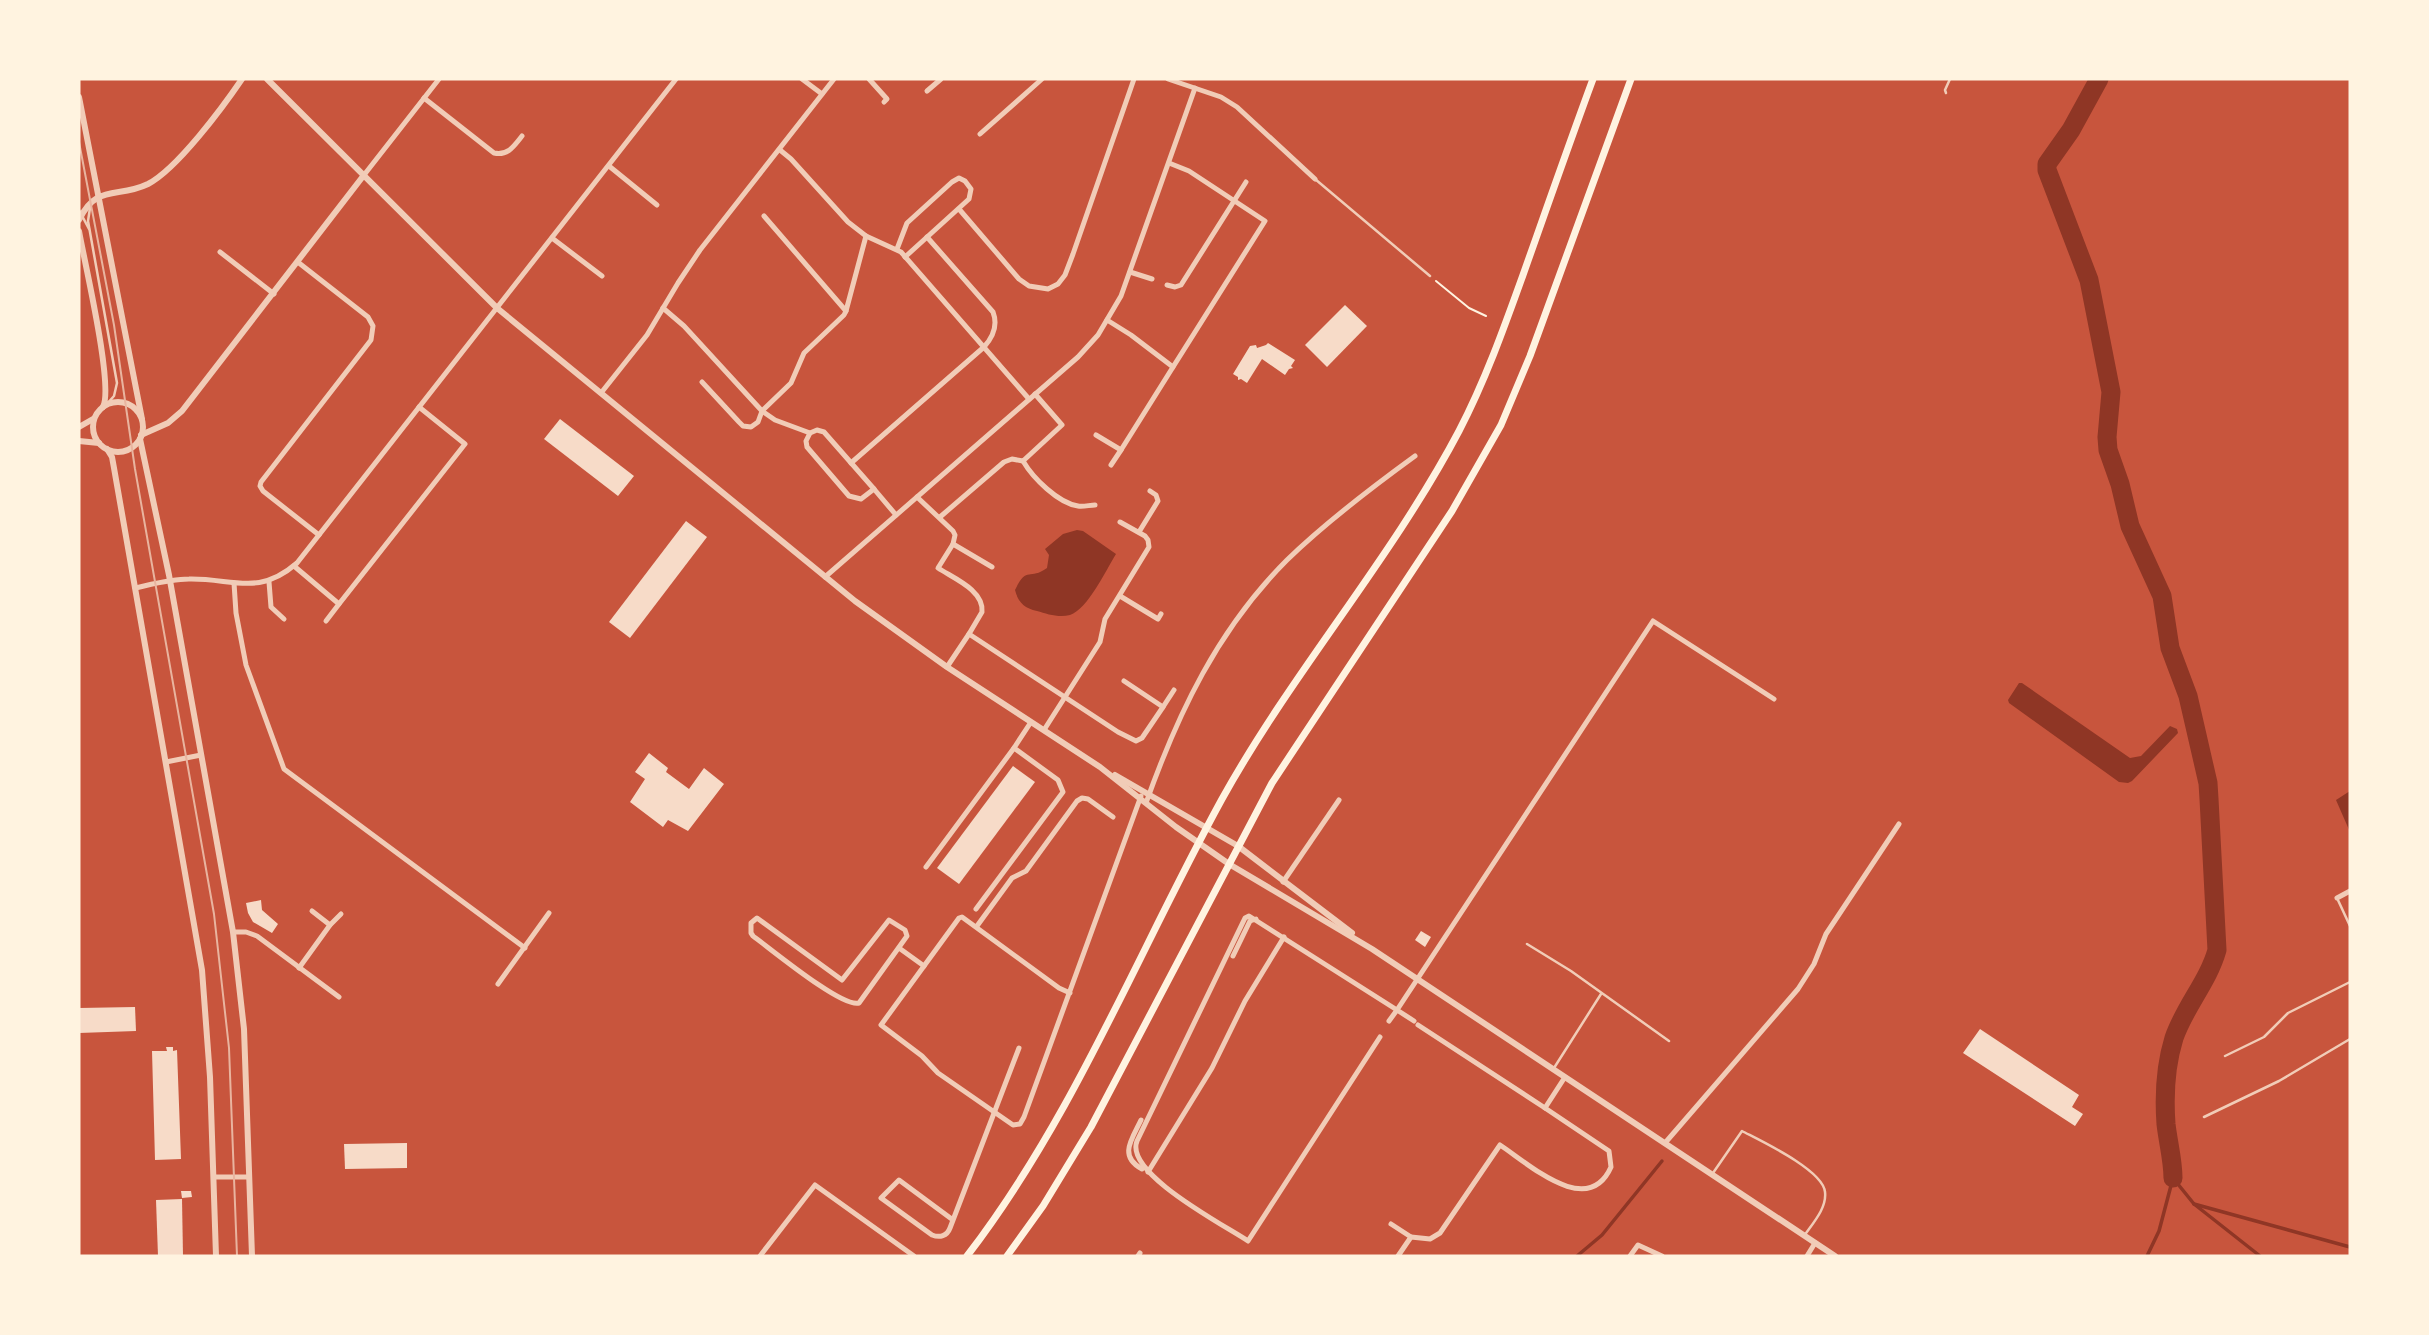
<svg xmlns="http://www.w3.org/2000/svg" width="2429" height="1335" viewBox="0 0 2429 1335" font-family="Montserrat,sans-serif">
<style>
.water{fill:#8f3625}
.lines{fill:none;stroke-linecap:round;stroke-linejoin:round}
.stream{stroke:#8f3625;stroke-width:3.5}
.river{stroke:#8f3625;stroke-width:19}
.building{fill:#f7dbc8}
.path{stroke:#fff3e0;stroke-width:2}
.service{stroke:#f1ccb7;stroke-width:2.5}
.minor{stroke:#f1ccb7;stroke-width:5}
.tertiary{stroke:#f1ccb7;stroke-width:6}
.secondary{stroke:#fff3e0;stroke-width:7}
.tram{stroke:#e9b49f;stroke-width:2}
</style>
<rect width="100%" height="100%" fill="#c8553d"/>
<g class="water">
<path d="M1077,530L1083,531L1116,554C1106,570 1088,609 1070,615C1059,618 1047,614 1037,611C1024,608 1018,602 1015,590C1027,565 1029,581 1047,568L1049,555L1045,549L1063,534Z"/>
<path d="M2019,683H2022L2130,758L2141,756L2170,726L2177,729L2178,733L2132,781L2128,783L2119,782L2009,703L2008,700Z"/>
<path d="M2350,791V832L2336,800Z"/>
</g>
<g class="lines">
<g class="stream">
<path d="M2173,1178L2194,1204L2260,1256"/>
<path d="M2194,1204L2350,1247"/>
<path d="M1577,1256L1602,1235L1662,1161"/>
<path d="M2147,1256L2159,1231L2173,1178"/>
</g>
<path class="river" d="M2099,79L2071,130L2047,164V170L2089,280L2111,392L2107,437L2108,450L2120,484L2130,526L2162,596L2170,648L2188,696L2208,783L2209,799L2217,950C2208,982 2185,1006 2174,1038C2166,1064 2164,1096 2166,1124C2168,1142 2173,1160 2173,1178"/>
</g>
<g class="building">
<path d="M1345,305L1367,326L1327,367L1305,345Z"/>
<path d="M1268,343L1295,360L1291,366L1293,368L1289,369L1285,375L1262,359L1247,383L1241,379L1238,380V377L1233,374L1250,346L1256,345L1257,348L1266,345Z"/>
<path d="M560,419L634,476L618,496L544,439Z"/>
<path d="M686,521L707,537L630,638L609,622Z"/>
<path d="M649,753L668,768L666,772L689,789L704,768L724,784L688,831L668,820L663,827L630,802L645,779L635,772Z"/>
<path d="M1013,766L1035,782L959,884L937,868Z"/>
<path d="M261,900L262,910L278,924L272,933L253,922L248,913L246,903Z"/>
<path d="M1421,931L1431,937L1425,947L1415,940Z"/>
<path d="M135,1007L136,1031L79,1033V1008Z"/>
<path d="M1980,1029L2079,1095L2072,1107L2083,1114L2075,1126L1963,1053Z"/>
<path d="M166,1047H173V1051L177,1050L181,1159L155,1160L152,1051H167Z"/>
<path d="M407,1143V1168L345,1169L344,1144Z"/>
<path d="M181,1191H191L192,1197L182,1198Z"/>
<path d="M182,1199L183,1256H158L156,1200Z"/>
</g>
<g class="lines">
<path class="path" d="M1436,281L1469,308L1486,316"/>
<g class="service">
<path d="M1946,93L1945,90L1950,79"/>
<path d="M1315,179L1430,276"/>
<path d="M90,208L88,221L117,383L114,396L106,405"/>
<path d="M79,210L89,229"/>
<path d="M2337,898L2350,926"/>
<path d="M1527,944L1571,971L1669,1041"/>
<path d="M2225,1056L2264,1037L2288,1013L2350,982"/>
<path d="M1554,1068L1601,994"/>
<path d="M2204,1117L2279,1081L2350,1039"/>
<path d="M1713,1173L1742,1131C1761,1141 1823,1170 1825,1192C1827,1208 1813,1223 1804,1236"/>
</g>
<g class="minor">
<path d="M802,79L822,94"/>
<path d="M869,79L887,99L884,102"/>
<path d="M1168,79L1221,97L1237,107L1315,179"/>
<path d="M927,91L941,79"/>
<path d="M424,98L494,153C508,156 514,146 522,136"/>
<path d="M980,134L1042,79"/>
<path d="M780,150L791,159L848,222L866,236L901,252L1029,399"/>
<path d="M1169,163L1189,171L1265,221L1173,367"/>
<path d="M609,166L657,205"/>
<path d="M364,175L439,79"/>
<path d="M959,209L1019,279L1029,286L1048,289L1058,284L1065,275L1073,254L1134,79"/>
<path d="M552,238L602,276"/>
<path d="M897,249L907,223L952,182L959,178L965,181L971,189L969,199L905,257"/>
<path d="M220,252L274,294"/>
<path d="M299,263L368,317L373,326L371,340L261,482L260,486L263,491L319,535"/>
<path d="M1130,272L1152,279"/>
<path d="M1167,285L1175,287L1181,285L1246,182"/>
<path d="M663,308L684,326L762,411L775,420L810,433L817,430L824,432L874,489"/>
<path d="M846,311L866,236"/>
<path d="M702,382L739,422L743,426L751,427L758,422L762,411L791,383L804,353L844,315L846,311L764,216"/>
<path d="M601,393L647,335L678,283L700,250L834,79"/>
<path d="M810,433L806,441L807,447L849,496L861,499L874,489L896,515"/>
<path d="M1096,435L1121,450L1173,367L1131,335L1107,320"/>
<path d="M1023,461C1033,478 1058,503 1078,506C1083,507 1090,505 1095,505"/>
<path d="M851,463L984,347C993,337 998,325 993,312L927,237"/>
<path d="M1111,465L1121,450"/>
<path d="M917,497L953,531L955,535L953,544L992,567"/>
<path d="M940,517L1004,462L1012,459L1023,461L1062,425L1035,394"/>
<path d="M1139,532L1158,501L1156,495L1150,491"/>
<path d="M953,544L938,568C953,578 984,590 982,612L969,634"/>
<path d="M294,566L339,604L465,444L419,407"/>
<path d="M825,577L1078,357L1098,335L1121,296L1195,88"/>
<path d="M269,582L271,607L284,619"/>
<path d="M234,583L236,613L246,665L284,769L525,948"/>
<path d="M135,588C153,584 171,579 189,579C233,578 258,597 297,563L676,79"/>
<path d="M1120,596L1158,619L1161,614"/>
<path d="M326,621L339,604"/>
<path d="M947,667L969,634L1118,732L1136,741L1142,738L1163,707L1124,681"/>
<path d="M1163,707L1174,690"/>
<path d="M1044,730L1100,642L1105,619L1149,547L1148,540L1145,536L1120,522"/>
<path d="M166,762L201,755"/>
<path d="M1146,803C1178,713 1218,629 1287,560C1326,522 1371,488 1415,456"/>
<path d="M926,867L1014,748"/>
<path d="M1283,882L1339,800"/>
<path d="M2337,898L2350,891"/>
<path d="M976,909L1063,792L1058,780L1014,748L1031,722"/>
<path d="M312,911L330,925"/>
<path d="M757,918L842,980L889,920L905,930L907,936L859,1003C842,1008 771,949 753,936L751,933V923Z"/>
<path d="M977,926L1012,878L1026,871L1077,801L1082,798L1088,799L1113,817"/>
<path d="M233,932H246L257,936L339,997"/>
<path d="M899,948L924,966"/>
<path d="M1233,956L1250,921L1256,919"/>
<path d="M299,968L330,925L341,914"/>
<path d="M498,984L549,913"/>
<path d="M1070,993L1059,988L962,917L959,918L881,1025L922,1056L938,1073L1013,1125L1020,1124L1024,1117L1141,796"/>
<path d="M1414,1021L1397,1010L1653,621L1774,699"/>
<path d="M1418,1025L1545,1108"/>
<path d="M1380,1037L1248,1241C1224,1225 1124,1173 1137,1141L1245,918L1249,916L1397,1010L1389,1021"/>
<path d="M1141,1120C1132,1139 1118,1156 1142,1169"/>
<path d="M1665,1143L1798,989L1814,964L1826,934L1899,824"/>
<path d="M1148,1172L1212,1068L1245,1001L1284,937"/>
<path d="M214,1177H249"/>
<path d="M953,1220L899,1180L881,1198L932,1235C940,1238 947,1236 950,1228L1019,1048"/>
<path d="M1391,1224L1411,1237"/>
<path d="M760,1256L815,1185L914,1256"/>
<path d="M1138,1256L1140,1253"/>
<path d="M1398,1256L1411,1237L1430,1239L1440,1233L1500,1145C1529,1164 1588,1219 1611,1167L1609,1151L1545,1108L1565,1077"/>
<path d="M1630,1256L1638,1245L1662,1256"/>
<path d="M1807,1256L1815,1243"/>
</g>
<g class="tertiary">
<path d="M267,79L497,308L855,601L947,667L1100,767L1176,827L1229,864L1372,949L1835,1256"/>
<path d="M79,97L142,419"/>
<path d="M79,220C97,183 117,199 148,184C177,169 223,107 242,79"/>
<path d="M79,231C84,260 114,386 103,407"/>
<circle cx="118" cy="427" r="25"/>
<path d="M79,427L93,419"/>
<path d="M141,435L168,423L182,411L364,175"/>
<path d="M140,439L169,575L233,932L244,1029L252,1256"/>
<path d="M79,441L99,443"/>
<path d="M107,449L112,457L114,468L202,970L210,1077L216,1256"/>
<path d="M1115,775L1238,846L1352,933"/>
</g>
<g class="secondary">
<path d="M967,1256C1074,1117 1138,952 1222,799C1293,671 1391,560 1459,431C1485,381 1504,328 1523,275C1546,210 1569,144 1593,79"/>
<path d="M1007,1256L1043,1206L1091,1127L1272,783L1452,511L1501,425L1530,356L1631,79"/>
</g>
<path class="tram" d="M79,142L114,325L135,469L214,914L229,1048L237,1256"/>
</g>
<rect width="2429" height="1335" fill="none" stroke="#fff3e0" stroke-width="161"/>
</svg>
